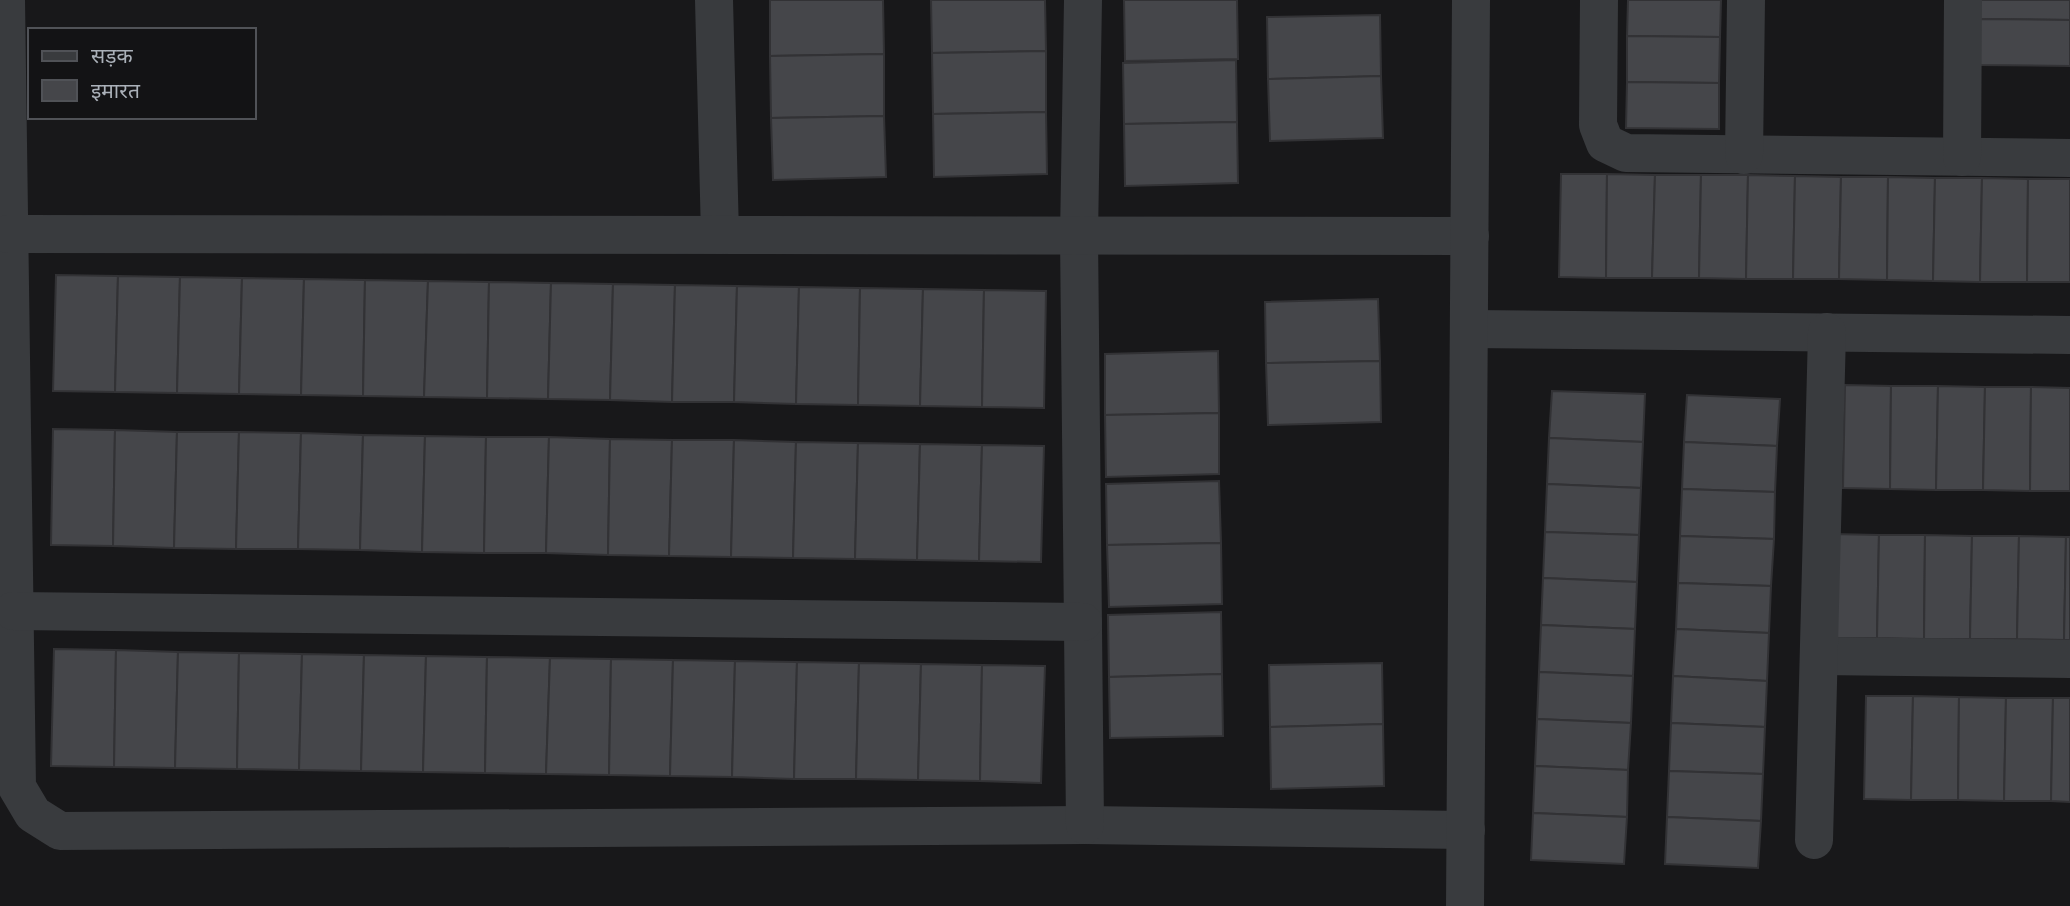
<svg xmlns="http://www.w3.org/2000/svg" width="2070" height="906" viewBox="0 0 2070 906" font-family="'Archivo Narrow','Noto Sans Devanagari',sans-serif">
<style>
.building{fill:#45464a;stroke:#323235;stroke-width:2}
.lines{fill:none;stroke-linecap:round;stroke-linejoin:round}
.minor{stroke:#393b3e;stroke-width:38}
</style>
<rect width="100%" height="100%" fill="#18181a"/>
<g class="building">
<path d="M770,0H883L884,54L770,56Z"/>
<path d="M931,0H1045L1046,51L932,53Z"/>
<path d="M1124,0H1237L1238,59L1125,61Z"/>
<path d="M1628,0H1721L1720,37L1627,36Z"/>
<path d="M1980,0H2070V20L1980,19Z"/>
<path d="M1380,15L1381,76L1268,79L1267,17Z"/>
<path d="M1980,19L2070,20V66L1979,65Z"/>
<path d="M1627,36L1720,37L1719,83L1627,82Z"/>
<path d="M1046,51V112L933,114L932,53Z"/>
<path d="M884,54V116L771,118L770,56Z"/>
<path d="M1236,60L1237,122L1124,124L1123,63Z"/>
<path d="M1381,76L1383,138L1270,141L1268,79Z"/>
<path d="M1627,82L1719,83V129L1626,128Z"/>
<path d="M1046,112L1047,174L934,177L933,114Z"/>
<path d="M884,116L886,177L773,180L771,118Z"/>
<path d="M1237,122L1238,183L1125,186L1124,124Z"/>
<path d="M1561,174H1607L1606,278L1559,277Z"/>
<path d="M1607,174L1655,175L1652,278H1606Z"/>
<path d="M1655,175H1701L1699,278H1652Z"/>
<path d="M1701,175H1748L1746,279L1699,278Z"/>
<path d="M1748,175L1795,176L1793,279H1746Z"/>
<path d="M1795,176L1841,177L1839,279H1793Z"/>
<path d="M1841,177H1888L1887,280L1839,279Z"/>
<path d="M1888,177L1935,178L1933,281L1887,280Z"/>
<path d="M1935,178H1982L1980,282L1933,281Z"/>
<path d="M1982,178L2028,179L2027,282H1980Z"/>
<path d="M2028,179H2070V282H2027Z"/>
<path d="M56,275L118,276L115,392L53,391Z"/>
<path d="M118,276L180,277L177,393L115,392Z"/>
<path d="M180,277L242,278L239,394L177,393Z"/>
<path d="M242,278L304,279L301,395L239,394Z"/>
<path d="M304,279L365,280L363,396L301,395Z"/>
<path d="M365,280L428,281L424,397L363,396Z"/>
<path d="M428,281L489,282L487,398L424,397Z"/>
<path d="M489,282L551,283L548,399L487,398Z"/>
<path d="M551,283L613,284L610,400L548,399Z"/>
<path d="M613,284L675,285L672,402L610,400Z"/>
<path d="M675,285L737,286L734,402H672Z"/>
<path d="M737,286L799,287L796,404L734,402Z"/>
<path d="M799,287L860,288L858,405L796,404Z"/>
<path d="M860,288L923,289L920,406L858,405Z"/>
<path d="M923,289L984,290L982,407L920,406Z"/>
<path d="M984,290L1046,291L1044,408L982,407Z"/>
<path d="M1378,299L1380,361L1266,363L1265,302Z"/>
<path d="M1218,351L1219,413L1105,415V354Z"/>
<path d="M1380,361L1381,422L1268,425L1266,363Z"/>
<path d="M1845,385L1891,386L1890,489L1843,488Z"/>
<path d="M1891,386H1938L1936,490L1890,489Z"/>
<path d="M1938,386L1985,387L1983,490H1936Z"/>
<path d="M1985,387H2031L2030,491L1983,490Z"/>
<path d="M2031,387L2070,388V491H2030Z"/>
<path d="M1552,391L1645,394L1643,442L1549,438Z"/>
<path d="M1687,395L1780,399L1777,446L1684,442Z"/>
<path d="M1219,413V474L1106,477L1105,415Z"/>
<path d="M53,429L115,430L113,546L51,545Z"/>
<path d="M115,430L177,432L174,548L113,546Z"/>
<path d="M177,432H239L236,549L174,548Z"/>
<path d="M239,432L301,433L298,549H236Z"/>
<path d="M301,433L363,435L360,550L298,549Z"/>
<path d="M363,435L425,436L422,552L360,550Z"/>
<path d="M425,436L486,437L484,553L422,552Z"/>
<path d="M486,437H549L546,553H484Z"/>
<path d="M549,437L610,439L608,555L546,553Z"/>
<path d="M1549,438L1643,442L1641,488L1547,484Z"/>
<path d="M610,439L672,440L669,556L608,555Z"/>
<path d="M672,440H734L731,557L669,556Z"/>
<path d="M734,440L796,442L793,558L731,557Z"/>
<path d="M796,442L858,443L855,559L793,558Z"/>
<path d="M1684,442L1777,446L1775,492L1682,489Z"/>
<path d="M858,443L920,444L917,560L855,559Z"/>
<path d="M920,444L982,445L979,561L917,560Z"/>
<path d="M982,445L1044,446L1041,562L979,561Z"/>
<path d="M1219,481L1221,543L1107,545L1106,484Z"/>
<path d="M1547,484L1641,488L1639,535L1545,532Z"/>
<path d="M1682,489L1775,492L1774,539L1680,536Z"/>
<path d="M1545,532L1639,535L1637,582L1543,578Z"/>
<path d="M1831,534L1879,535L1877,638H1830Z"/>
<path d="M1879,535H1925L1924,639L1877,638Z"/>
<path d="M1925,535L1972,536L1970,639H1924Z"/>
<path d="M1680,536L1774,539L1771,586L1678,583Z"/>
<path d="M1972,536H2019L2017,639H1970Z"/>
<path d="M2019,536L2066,537L2064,640L2017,639Z"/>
<path d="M2066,537H2070V640H2064Z"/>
<path d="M1221,543L1222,604L1109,607L1107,545Z"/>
<path d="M1543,578L1637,582L1635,629L1541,625Z"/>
<path d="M1678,583L1771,586L1769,633L1676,629Z"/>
<path d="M1221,612L1222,674L1109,677L1108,615Z"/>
<path d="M1541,625L1635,629L1633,676L1539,672Z"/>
<path d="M1676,629L1769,633L1767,681L1673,676Z"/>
<path d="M54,649L116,650L114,767L51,766Z"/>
<path d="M116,650L178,652L175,768L114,767Z"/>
<path d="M178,652L239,653L237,769L175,768Z"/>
<path d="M239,653L302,654L299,770L237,769Z"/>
<path d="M302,654L364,655L361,771L299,770Z"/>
<path d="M364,655L426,656L423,772L361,771Z"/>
<path d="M426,656L487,657L485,773L423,772Z"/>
<path d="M487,657L550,658L546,774L485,773Z"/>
<path d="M550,658L611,659L609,775L546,774Z"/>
<path d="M611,659L673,660L670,776L609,775Z"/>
<path d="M673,660L735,661L732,777L670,776Z"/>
<path d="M735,661L797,662L794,779L732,777Z"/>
<path d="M797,662L859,663L856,779H794Z"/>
<path d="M859,663L921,664L918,780L856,779Z"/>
<path d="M1382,663L1383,724L1270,727L1269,665Z"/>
<path d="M921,664L982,665L980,781L918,780Z"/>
<path d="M982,665L1045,666L1041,783L980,781Z"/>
<path d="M1539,672L1633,676L1631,723L1537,719Z"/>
<path d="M1222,674L1223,736L1110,738L1109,677Z"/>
<path d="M1673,676L1767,681L1765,727L1671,723Z"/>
<path d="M1866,696H1913L1911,800L1864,799Z"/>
<path d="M1913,696L1959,697L1958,800H1911Z"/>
<path d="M1959,697L2006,698L2004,801L1958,800Z"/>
<path d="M2006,698H2053L2051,801H2004Z"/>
<path d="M2053,698H2070V802L2051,801Z"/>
<path d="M1537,719L1631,723L1628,770L1535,766Z"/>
<path d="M1671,723L1765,727L1763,774L1669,771Z"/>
<path d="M1383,724L1384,786L1271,789L1270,727Z"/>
<path d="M1535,766L1628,770L1627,817L1533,813Z"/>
<path d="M1669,771L1763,774L1761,821L1667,817Z"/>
<path d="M1533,813L1627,817L1624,864L1531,860Z"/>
<path d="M1667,817L1761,821L1758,868L1665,864Z"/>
</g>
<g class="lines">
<g class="minor">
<path d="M6,0L17,787L33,814L60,831L1085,825L1466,830"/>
<path d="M714,0L720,235"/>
<path d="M1083,0L1079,236L1085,825"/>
<path d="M1599,0L1598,125L1605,143L1626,153L2070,158"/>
<path d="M1744,155L1746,0"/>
<path d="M1962,157L1963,0"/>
<path d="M8,234L1470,236"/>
<path d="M1469,329L2070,335"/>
<path d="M13,611L1083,622"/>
<path d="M1819,656L2070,659"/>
<path d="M1814,840L1827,332"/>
<path d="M1465,906L1471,0"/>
</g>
</g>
<rect x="28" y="28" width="228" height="91" fill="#131315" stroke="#505257" stroke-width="2"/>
<rect x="42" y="51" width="35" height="10" fill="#393b3e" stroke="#505257" stroke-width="2"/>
<text x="91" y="63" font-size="21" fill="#abb1b9">सड़क</text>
<rect x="42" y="80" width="35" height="21" fill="#45464a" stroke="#505257" stroke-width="2"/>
<text x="91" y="98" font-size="21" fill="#abb1b9">इमारत</text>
</svg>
